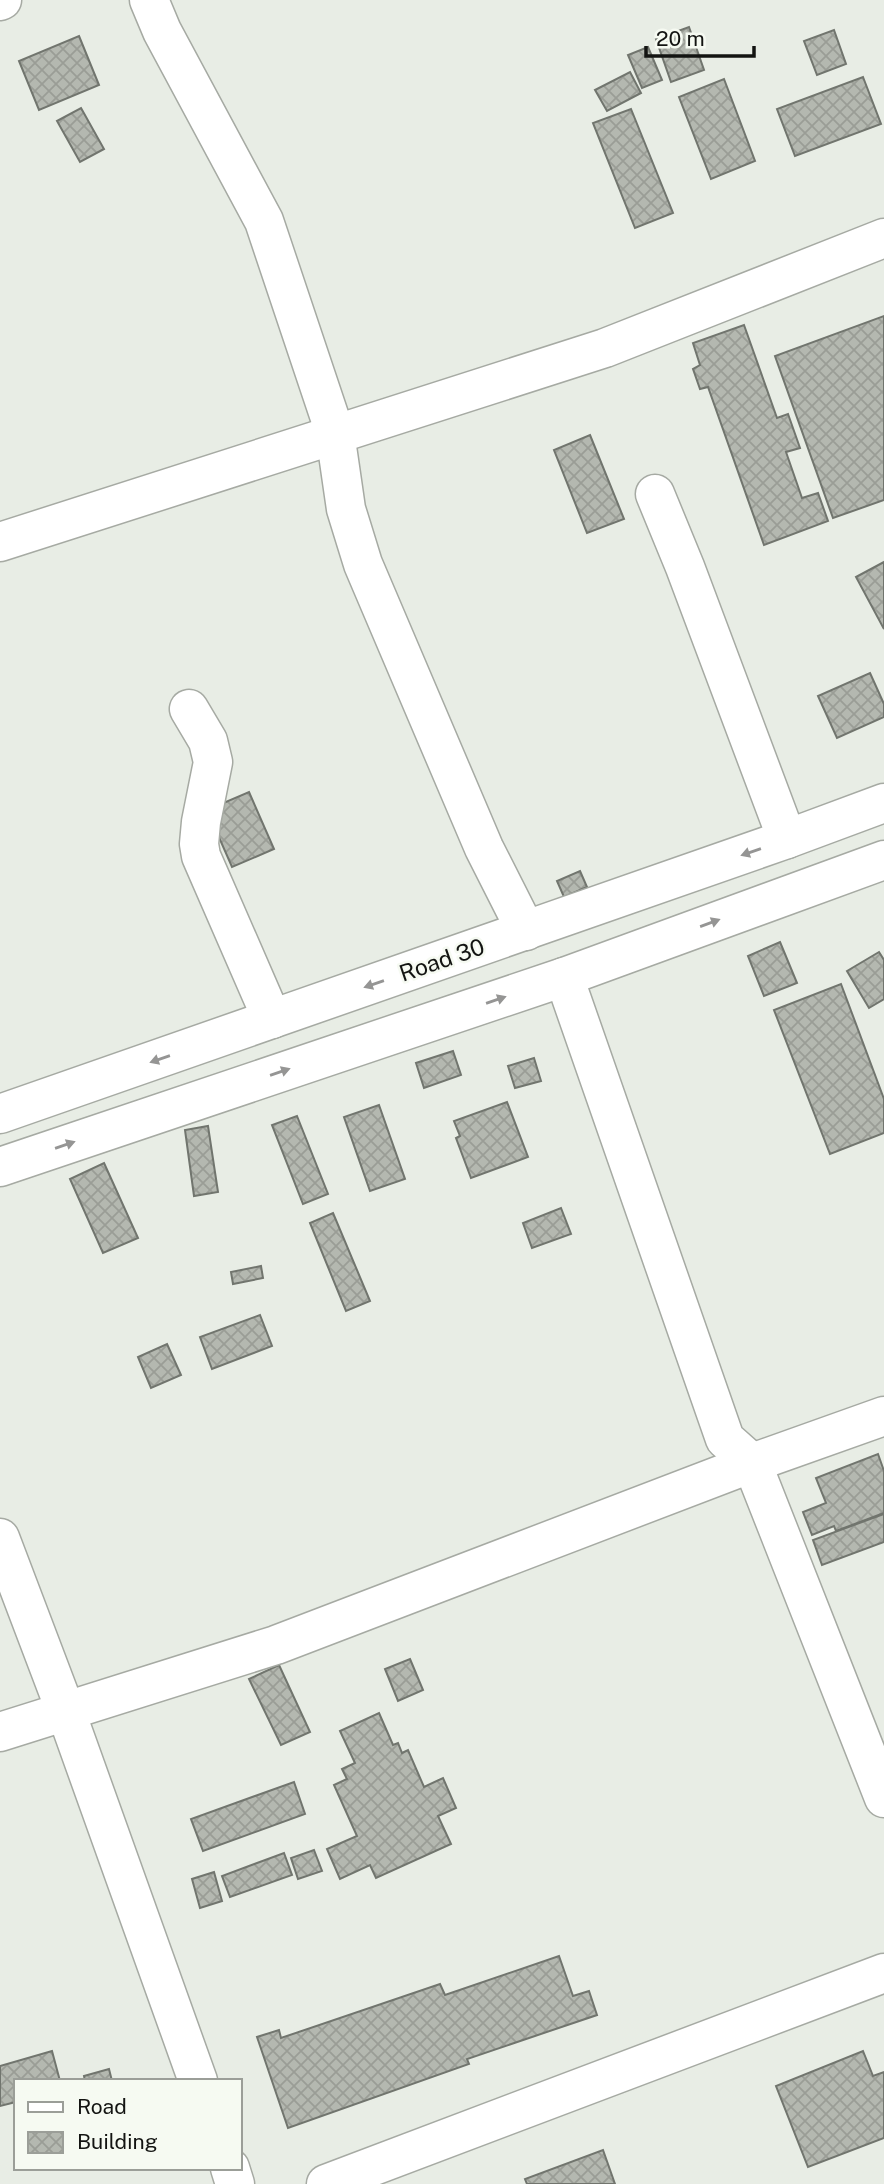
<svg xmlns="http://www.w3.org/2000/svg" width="884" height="2184" viewBox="0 0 884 2184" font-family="'Public Sans',sans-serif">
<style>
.building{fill:url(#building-cross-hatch);stroke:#71756e;stroke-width:2}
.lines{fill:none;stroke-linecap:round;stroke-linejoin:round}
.minor-casing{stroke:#a6aaa3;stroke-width:41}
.minor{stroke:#fff;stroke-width:38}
.oneway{fill:#959594}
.labels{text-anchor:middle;stroke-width:5;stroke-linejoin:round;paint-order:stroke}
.street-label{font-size:23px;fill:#131412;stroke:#f6faf2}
</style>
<defs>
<pattern id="building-cross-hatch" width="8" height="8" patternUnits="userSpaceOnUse" patternTransform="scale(1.75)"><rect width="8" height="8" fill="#b4b8b0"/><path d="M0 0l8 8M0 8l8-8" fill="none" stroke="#9a9d96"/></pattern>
</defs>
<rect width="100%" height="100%" fill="#e8ede5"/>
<g class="building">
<path d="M689,27L704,70L671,82L656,39Z"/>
<path d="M834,30L846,64L817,75L804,41Z"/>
<path d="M79,36L99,85L39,110L19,61Z"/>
<path d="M648,47L662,80L642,88L628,55Z"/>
<path d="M630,72L641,93L607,111L595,90Z"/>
<path d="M863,77L881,124L795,156L777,109Z"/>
<path d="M724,79L755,161L711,179L679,97Z"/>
<path d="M81,108L104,149L80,162L57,121Z"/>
<path d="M631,109L673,213L635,228L593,123Z"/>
<path d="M884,316V500L833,518L775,356Z"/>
<path d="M744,325L777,418L788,414L800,448L786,452L802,498L818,493L828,521L764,545L708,387L700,389L693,369L700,365L693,343Z"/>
<path d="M590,435L624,519L587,533L554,450Z"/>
<path d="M884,562V629L856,577Z"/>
<path d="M870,673L884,704V717L837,738L818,696Z"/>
<path d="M249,792L274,849L232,867L207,810Z"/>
<path d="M580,871L587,887L564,897L557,881Z"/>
<path d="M780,942L797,983L764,996L748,956Z"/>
<path d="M879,952L884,960V999L869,1008L847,971Z"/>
<path d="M841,984L884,1099V1133L830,1154L774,1010Z"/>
<path d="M453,1051L461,1075L424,1088L416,1063Z"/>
<path d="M534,1058L541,1081L515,1088L508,1066Z"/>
<path d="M507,1102L528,1157L471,1178L456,1138L460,1136L454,1121Z"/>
<path d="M379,1105L405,1179L370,1191L344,1117Z"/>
<path d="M297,1116L328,1194L303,1204L272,1125Z"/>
<path d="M208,1126L218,1192L194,1196L185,1130Z"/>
<path d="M104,1163L138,1238L103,1253L70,1179Z"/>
<path d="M561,1208L571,1234L532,1248L523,1223Z"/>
<path d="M333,1213L370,1301L346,1311L310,1223Z"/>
<path d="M261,1266L263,1278L233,1284L231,1272Z"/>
<path d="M260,1315L272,1346L212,1369L200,1337Z"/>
<path d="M167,1344L181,1375L151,1388L138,1357Z"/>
<path d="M878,1454L884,1471V1513L836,1531L834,1526L812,1535L803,1512L826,1503L816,1478Z"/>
<path d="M884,1514V1542L822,1565L813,1540Z"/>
<path d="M410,1659L423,1690L398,1701L385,1669Z"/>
<path d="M279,1665L310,1732L281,1745L249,1679Z"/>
<path d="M379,1713L393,1745L398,1743L402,1753L408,1750L424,1787L443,1778L456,1808L438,1816L451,1844L376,1878L370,1865L340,1879L327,1849L357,1836L334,1785L347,1779L342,1769L355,1763L340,1731Z"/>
<path d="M294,1782L305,1814L203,1851L191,1819Z"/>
<path d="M314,1850L322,1871L298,1879L291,1858Z"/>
<path d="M284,1853L292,1875L230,1897L222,1876Z"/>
<path d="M214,1872L222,1901L200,1908L192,1879Z"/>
<path d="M559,1956L573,1996L589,1991L597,2015L467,2059L469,2064L288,2128L257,2037L279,2030L281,2038L440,1984L445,1995Z"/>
<path d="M52,2051L60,2081H16V2102L0,2106V2066Z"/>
<path d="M863,2051L873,2076L884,2072V2138L808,2167L776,2086Z"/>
<path d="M109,2069L112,2081H85L84,2076Z"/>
<path d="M603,2150L615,2184H527L525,2179Z"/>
</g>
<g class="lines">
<defs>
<g id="minor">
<path d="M149,0L162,31L264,221L335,433L346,509L363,564L484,848L526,931"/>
<path d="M0,1L2,0"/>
<path d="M655,494L685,567L787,839"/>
<path d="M0,542L605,348L884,238"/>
<path d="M189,709L208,741L213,762L201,822L199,844L201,856L272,1019"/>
<path d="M564,977L725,1439L752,1463L884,1798"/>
<path d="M0,1114L787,839L884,803"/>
<path d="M0,1167L564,977L884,860"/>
<path d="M0,1538L66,1712L198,2081"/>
<path d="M0,1732L276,1645L752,1463L884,1416"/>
<path d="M230,2168L235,2184"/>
<path d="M326,2184L884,1973"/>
</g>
</defs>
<use href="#minor" class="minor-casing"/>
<use href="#minor" class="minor"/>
</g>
<defs><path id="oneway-solid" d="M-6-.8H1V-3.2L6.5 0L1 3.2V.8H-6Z" transform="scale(1.75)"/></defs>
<g class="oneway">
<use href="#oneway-solid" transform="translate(751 852) rotate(161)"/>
<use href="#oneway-solid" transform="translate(710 923) rotate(-20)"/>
<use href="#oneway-solid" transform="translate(374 984) rotate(161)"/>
<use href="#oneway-solid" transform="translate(496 1000) rotate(-19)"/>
<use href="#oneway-solid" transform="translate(160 1059) rotate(161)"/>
<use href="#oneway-solid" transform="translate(280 1072) rotate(-19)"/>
<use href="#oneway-solid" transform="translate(65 1145) rotate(-19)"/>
</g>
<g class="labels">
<g class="street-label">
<text transform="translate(442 960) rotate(-19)" y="8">Road 30</text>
</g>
</g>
<rect x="14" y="2079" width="228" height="91" fill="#f6faf2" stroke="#9b9e98" stroke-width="2"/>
<rect x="28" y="2102" width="35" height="10" fill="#ffffff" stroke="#9b9e98" stroke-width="2"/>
<text x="77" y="2114" font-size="21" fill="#131412">Road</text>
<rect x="28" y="2132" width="35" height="21" fill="url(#building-cross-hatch)" stroke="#9b9e98" stroke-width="2"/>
<text x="77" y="2149" font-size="21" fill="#131412">Building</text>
<path d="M646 46v10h108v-10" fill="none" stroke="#131412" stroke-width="3.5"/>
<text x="656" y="46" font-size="21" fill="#131412" stroke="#f6faf2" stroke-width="5" paint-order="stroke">20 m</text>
</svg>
